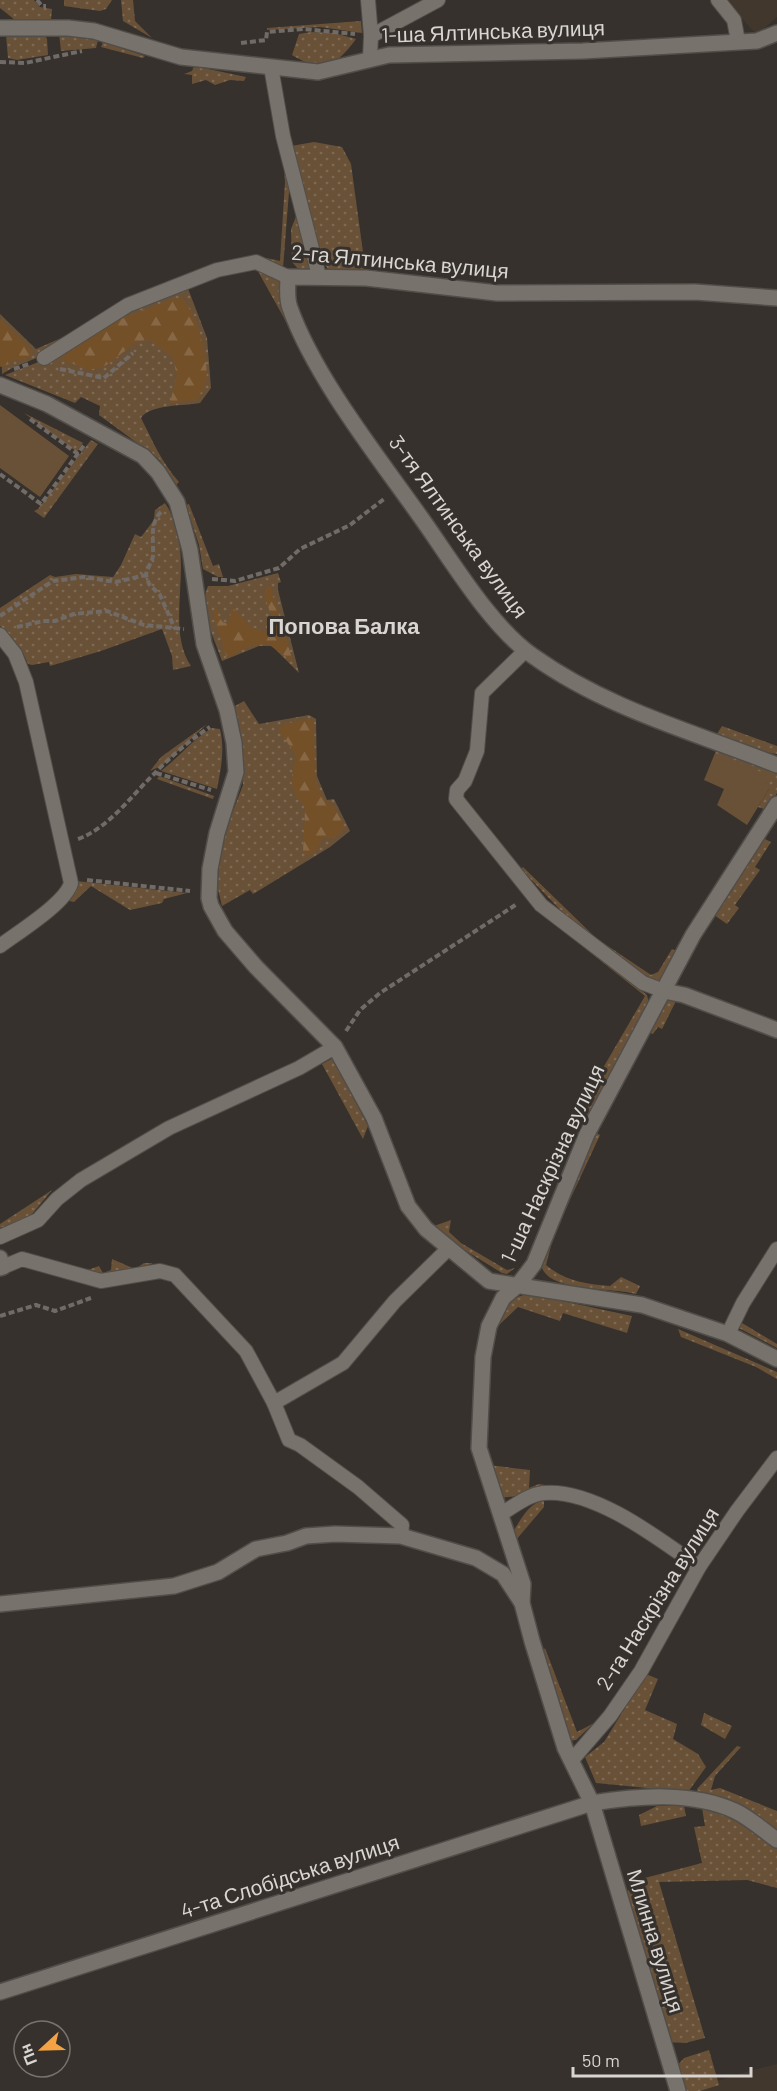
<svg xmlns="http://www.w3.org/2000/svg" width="777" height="2091" viewBox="0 0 777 2091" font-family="Barlow,sans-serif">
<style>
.built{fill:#41372d}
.grass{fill:url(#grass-dots)}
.forest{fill:url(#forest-firs)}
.park{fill:#695138}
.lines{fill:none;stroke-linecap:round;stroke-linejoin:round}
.lane-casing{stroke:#514e49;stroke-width:16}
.street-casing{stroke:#514e49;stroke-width:18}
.path{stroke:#706b67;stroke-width:4;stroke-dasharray:6 3;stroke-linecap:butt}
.lane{stroke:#78726c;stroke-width:14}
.street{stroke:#78726c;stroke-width:15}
.labels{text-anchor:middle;stroke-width:6;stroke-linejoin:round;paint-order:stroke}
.street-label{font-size:21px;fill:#d8d5d2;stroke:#36312c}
.neighbourhood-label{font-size:22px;font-weight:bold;fill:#d8d5d2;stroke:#36312c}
</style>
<defs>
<pattern id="grass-dots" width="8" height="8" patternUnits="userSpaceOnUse" patternTransform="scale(1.5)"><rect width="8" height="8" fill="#695138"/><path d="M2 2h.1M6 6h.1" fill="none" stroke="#7e6954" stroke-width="1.8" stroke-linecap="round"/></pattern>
<pattern id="forest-firs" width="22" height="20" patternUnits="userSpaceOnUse" patternTransform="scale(1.5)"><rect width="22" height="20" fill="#745028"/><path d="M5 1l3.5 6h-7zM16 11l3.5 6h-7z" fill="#876846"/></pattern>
</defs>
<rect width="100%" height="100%" fill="#36312c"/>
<g class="built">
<path d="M725,0H777V17L757,35Z"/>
<path d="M777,2064V2091H685L749,2071Z"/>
</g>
<g class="grass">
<path d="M0,0H34L40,7L52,9L51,20H15L0,8Z"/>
<path d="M64,0H112L106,9L100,11L64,6Z"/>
<path d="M121,0H133L135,21L152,38L123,21Z"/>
<path d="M361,21L362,33L320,27L267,30V28Z"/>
<path d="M43,32L47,39L48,55L17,60L8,58L6,35Z"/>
<path d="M311,32L334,33L356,39C336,66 323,74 292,55L299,34Z"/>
<path d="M59,33L98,40L96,48L61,51Z"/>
<path d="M103,42L145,56L143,58L101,47Z"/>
<path d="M194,66L246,77L244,81L230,80L215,85L206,80L192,84V75L184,74L192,71Z"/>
<path d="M314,142L342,147L351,164L366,274L340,273L328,269L320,257L291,146Z"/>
<path d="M283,150L290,179L283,268L270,266L197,274C229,259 244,252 280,261L285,182Z"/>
<path d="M297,214L314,269L300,271L292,262L291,229Z"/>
<path d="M255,264L284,278L313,370L255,266L187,286L207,338L211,388L200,403C184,406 150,404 141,418C152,440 162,463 179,482L176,485L159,459L99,415L100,406L81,397L75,403L5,375L54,356L114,315L222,270Z"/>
<path d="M0,314L36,349L68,335L70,338L44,355L14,367L2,374Z"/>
<path d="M24,413L83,443L77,452Z"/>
<path d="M91,440L98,444L44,518L34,511L38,509Z"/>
<path d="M165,503C200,556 162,622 191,666L173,670L172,656L162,629L101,651L50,666L49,662L32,665L28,664L22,651L0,626V608L50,575L55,577L76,574L113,577L121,565L135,534L141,537L154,520L155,510Z"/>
<path d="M189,504L213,566L219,564L223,577H218L203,569L199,545L186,505Z"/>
<path d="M278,573L281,582L278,583V590L299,673L272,646H259L222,661C215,640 198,608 208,586H228Z"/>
<path d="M244,701L259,724L309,715L316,719L317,776L327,800L334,799L350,831L330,847L253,894L250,890L222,906L217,885L223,837L243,785L235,706Z"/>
<path d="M207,724L163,765L150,771L161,757Z"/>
<path d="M722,726L777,746V754L753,750L717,734Z"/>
<path d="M212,728L220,729C225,750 221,768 217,789L161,771C180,756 192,740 212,728Z"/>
<path d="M717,749L777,774V793L767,810L758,807L769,789L715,753Z"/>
<path d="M159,776L214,796L213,799L157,779Z"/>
<path d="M763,838L771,842L755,867L760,870L735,905L739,908L727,924L714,915Z"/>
<path d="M523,867L596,938L651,975L658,972L672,949L678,952L660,986L572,922L521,869Z"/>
<path d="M76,881L187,893L164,899L162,903L130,910L91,886L74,902L65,900Z"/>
<path d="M529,901L647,995L649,1004L585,1130L580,1132L575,1130L596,1080L645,996L538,911Z"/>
<path d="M670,998L677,999L662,1029L658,1027L653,1034L648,1032L663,1002Z"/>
<path d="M333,1058L368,1126L363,1139L322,1064Z"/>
<path d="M595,1132L600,1135L554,1234L546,1265C565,1281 586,1284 610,1286L621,1277L640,1286L636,1294C613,1287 545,1293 541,1264Z"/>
<path d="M52,1190L28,1219L0,1228V1224Z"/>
<path d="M451,1220L449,1232L461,1243L507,1270L515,1268L507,1274L502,1273L450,1241L434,1226Z"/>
<path d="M112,1259L135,1269L144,1263H153L135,1272L98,1277L85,1271L99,1266L103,1273L111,1270Z"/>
<path d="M530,1294L632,1316L627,1333L563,1313L560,1321L518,1307L500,1324L497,1323C506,1306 510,1296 530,1294Z"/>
<path d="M737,1320L777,1344V1348L739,1328Z"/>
<path d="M678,1329L777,1372V1379L756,1367L681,1337Z"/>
<path d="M488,1465L530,1470L529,1488L539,1484L571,1489L499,1498Z"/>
<path d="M544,1500V1507L516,1540L514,1530C522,1518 529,1503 544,1500Z"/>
<path d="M545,1648L577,1732L594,1723L576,1740L569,1741L542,1653Z"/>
<path d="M646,1674L658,1679L645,1710L677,1724L673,1739L698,1754L706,1767L688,1792L596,1783L585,1757L604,1742Z"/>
<path d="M704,1713L732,1726L725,1739L701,1725Z"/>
<path d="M737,1746L741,1747L715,1776L711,1790L720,1788L777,1811V1831L698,1794L697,1789Z"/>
<path d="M657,1806H684L686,1816L641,1826L639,1815Z"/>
<path d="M702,1808L726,1814L777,1848V1888L747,1880L659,1882L705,2038L685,2043L670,2042L626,1893L637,1880L702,1863L694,1827L705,1826Z"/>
<path d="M709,2050L719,2085L700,2091H685L677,2066L684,2058Z"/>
</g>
<g class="forest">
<path d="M181,298C197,311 210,363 206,383C204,389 199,394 197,400L170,403L177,376L173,358L150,340C126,339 115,369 92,369C81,369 72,362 61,360C76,334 143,310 172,299Z"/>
<path d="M0,319L30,348L31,356L26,360L14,359L9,364L0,367Z"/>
<path d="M268,585L270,586L293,662L268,644L250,646L227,658L214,616L215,603L219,618L224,623L229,622L232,607L251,627L271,634L276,629L264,595Z"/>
<path d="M307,719L314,721L315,780L323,798L334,807L345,828L334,838H322L315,852L306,855L303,851L305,811L303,804L295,795L291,780L296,755L278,729L285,724Z"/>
</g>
<g class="park">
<path d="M0,405L69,456L40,497L0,468Z"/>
<path d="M715,753L766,774L769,789L747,825L717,805L724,789L704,780Z"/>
</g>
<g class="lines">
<defs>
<g id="lane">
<path d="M368,0L371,36"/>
<path d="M718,0L734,20L738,41"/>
<path d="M370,57L371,36L438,0"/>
<path d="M271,67L283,136L319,276"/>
<path d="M44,358L128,305L217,270L256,262L288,277"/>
<path d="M0,635L15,654L26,682L71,883C66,903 17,933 0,946"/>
<path d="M525,651L482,693L477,751L465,781L457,790L456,799L541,905L643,983L664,991"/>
<path d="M0,1237L38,1220L57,1199L81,1180L169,1128L299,1068L335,1047"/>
<path d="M3,1267L22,1259L101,1281L160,1271L175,1275L246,1351L274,1403L289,1440L300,1445L358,1487L402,1525L401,1536"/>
<path d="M728,1334L743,1303L777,1249"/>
<path d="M274,1403L343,1363L395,1301L448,1249"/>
<path d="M501,1514C514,1506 528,1495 543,1493C594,1488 659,1539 699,1567"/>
<path d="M572,1760L610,1716L641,1671L699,1567L737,1511L777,1458"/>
</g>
<g id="street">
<path d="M0,28H68L94,31L181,57L318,72L389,55L583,51L757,41L777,33"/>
<path d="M777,298L695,292L497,293L366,278L288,277C288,287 286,298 290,308C315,378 379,458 422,519C452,561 491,627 533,656C607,709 694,732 777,765"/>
<path d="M0,385L47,404L143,456L158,472L177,502L190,550L204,644L227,710L234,743L236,772L217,833L210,869L209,898L211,906L225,931L256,967L335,1047L374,1118L408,1206L426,1229L489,1281L642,1305L728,1334L777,1359"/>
<path d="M664,991L684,995L777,1030"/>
<path d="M0,1258L3,1267L0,1268"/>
<path d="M0,1604L174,1586L218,1572L256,1549L287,1543L306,1536L335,1534L401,1536L476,1558L503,1574L522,1603"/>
<path d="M0,1992L592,1803C637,1796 692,1791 735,1811C750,1818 764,1831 777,1840"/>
<path d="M678,2091L592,1803L565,1748L532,1641L522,1603L523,1584L479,1448L483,1357L489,1326L503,1298L518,1285L534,1264L587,1134L693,935L777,804"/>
</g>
</defs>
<use href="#lane" class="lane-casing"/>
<use href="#street" class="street-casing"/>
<g class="path">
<path d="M37,0L42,6H46"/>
<path d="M241,43L266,40L267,32L303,29L355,34"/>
<path d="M0,62L25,63L82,51"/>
<path d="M14,369L29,364"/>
<path d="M60,369L104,378L133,353"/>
<path d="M30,419L78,454"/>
<path d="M0,474L41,504L85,444"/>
<path d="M161,512C149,524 154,541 153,556C152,562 147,568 146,575L149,584L160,595L175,629"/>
<path d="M212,579L235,581L279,568L300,549L350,525L384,499"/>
<path d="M0,616L53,581L84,577L116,582L146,575"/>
<path d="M17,627L43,621H55L74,614L107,611L144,625L184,629"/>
<path d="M156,773L211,790"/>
<path d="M78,839C109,828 131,796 154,774C171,756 190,740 210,727"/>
<path d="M87,880L190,891"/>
<path d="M346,1031L360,1010L380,993L517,904"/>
<path d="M0,1316L36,1305L55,1311L91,1298"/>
</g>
<use href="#lane" class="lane"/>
<use href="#street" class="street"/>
</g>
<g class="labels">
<g class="street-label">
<text transform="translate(493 32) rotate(-2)" y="7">1-ша Ялтинська вулиця</text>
<text transform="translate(400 262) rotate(5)" y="7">2-га Ялтинська вулиця</text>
<text transform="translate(458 527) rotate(54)" y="7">3-тя Ялтинська вулиця</text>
<text transform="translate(553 1164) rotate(-65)" y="7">1-ша Наскрізна вулиця</text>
<text transform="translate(658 1599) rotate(-58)" y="7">2-га Наскрізна вулиця</text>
<text transform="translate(290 1877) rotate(-18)" y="7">4-та Слобідська вулиця</text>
<text transform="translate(655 1941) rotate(73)" y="7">Млинна вулиця</text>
</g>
<g class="neighbourhood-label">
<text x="344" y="634">Попова Балка</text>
</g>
</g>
<g transform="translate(42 2049) rotate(248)"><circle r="28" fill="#36312c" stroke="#77736e" stroke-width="1.5"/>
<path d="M0-4.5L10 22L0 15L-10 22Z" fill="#f4a344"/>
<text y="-9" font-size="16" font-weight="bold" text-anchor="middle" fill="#d8d5d2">Пн</text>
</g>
<path d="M573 2067v9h178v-9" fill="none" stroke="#d8d5d2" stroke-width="3"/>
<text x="582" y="2067" font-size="18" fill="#d8d5d2" stroke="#36312c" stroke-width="4.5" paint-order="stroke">50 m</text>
</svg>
